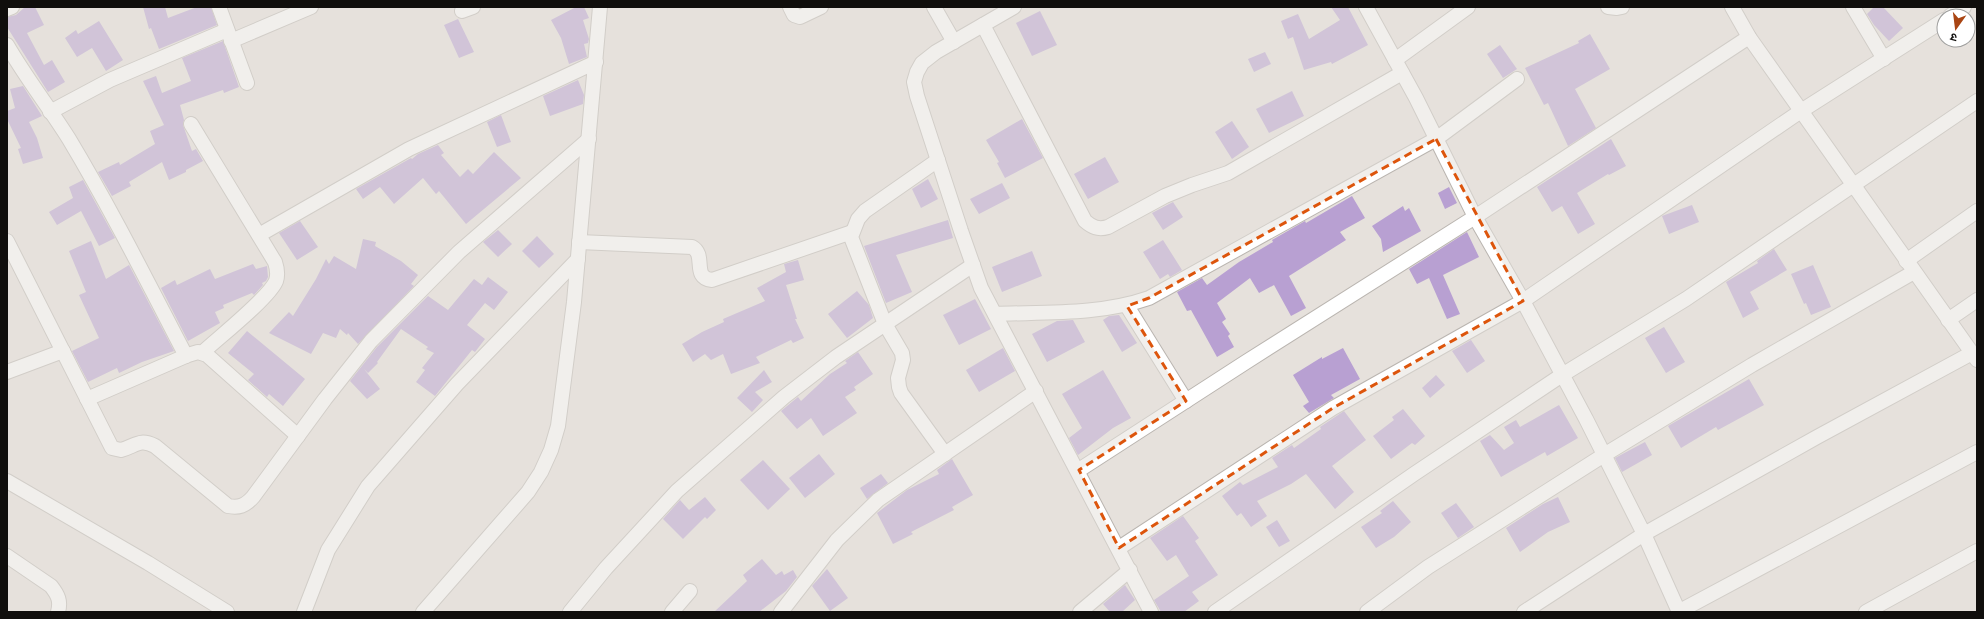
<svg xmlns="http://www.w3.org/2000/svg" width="1984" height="619" viewBox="0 0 1984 619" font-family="'Work Sans','Noto Sans Devanagari',sans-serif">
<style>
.building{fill:#b8a0d2}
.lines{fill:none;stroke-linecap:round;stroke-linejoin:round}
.street-casing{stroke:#bab5b0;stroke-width:16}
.street{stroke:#fff;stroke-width:14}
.marked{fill:none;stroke:#dd550c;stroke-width:3;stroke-dasharray:8 5;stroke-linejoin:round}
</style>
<rect width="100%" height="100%" fill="#e6e1dc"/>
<g class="building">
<path d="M25,7H35L44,25L27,33L44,65L52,60L65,82L48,92L7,27V17L16,15Z"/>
<path d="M143,7H165L168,18L197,7H211L217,25L159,49L151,28L149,29Z"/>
<path d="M576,7H584L589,18L583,20L589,39L588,43L584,44L587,57L569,64L561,38L551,20Z"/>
<path d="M1331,7H1348L1368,45L1332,64L1331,62L1304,70L1293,37L1288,39L1281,21L1298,14L1309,39L1340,20Z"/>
<path d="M1874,7H1883L1903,28L1889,41L1874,25L1867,14Z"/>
<path d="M1040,11L1057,45L1032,56L1016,23Z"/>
<path d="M458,19L474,52L459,58L444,25Z"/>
<path d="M99,21L123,60L106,71L92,48L77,57L65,38L76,30L78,34Z"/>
<path d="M1590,34L1610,69L1575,89L1596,128L1568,146L1548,103L1544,105L1525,68L1579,43L1578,41Z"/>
<path d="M223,41L239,87L224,93L223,90L180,105L184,120L183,125L192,151L196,149L203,161L186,170V172L169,180L162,162L129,182L131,186L112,196L98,172L119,162L120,165L155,144L150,131L164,125L143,81L156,76L162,93L191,81L182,58Z"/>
<path d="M1500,45L1517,69L1503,78L1487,54Z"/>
<path d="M1265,52L1271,64L1254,72L1248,59Z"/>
<path d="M578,80L584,95L583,104L550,116L543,96Z"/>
<path d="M23,86L42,116L29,122L37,138L43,158L23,164L18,149L21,148L7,119V111L15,108L10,89Z"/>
<path d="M1292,91L1304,116L1269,133L1256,109Z"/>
<path d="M501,115L511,142L497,147L487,122Z"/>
<path d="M1022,119L1043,158L1005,178L997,163L999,162L986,140Z"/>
<path d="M1232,121L1249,147L1232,159L1215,132Z"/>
<path d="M1611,139L1626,166L1609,175L1608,174L1577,193L1595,224L1578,234L1562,206L1552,212L1537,187Z"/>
<path d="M438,145L444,153L441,155L460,177L468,169L473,174L494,152L521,178L466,224L439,191L436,194L423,178L394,204L380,187L363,199L356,189L411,158L412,159L418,154Z"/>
<path d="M1105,157L1119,182L1088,199L1074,174Z"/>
<path d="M928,179L938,199L921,208L912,189Z"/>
<path d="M83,180L115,238L99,246L81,211L57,225L49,212L73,198L69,187Z"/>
<path d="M1002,183L1010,198L979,214L970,199Z"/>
<path d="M1449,187L1457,203L1445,209L1438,193Z"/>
<path d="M1352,196L1365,218L1340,232L1346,240L1289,276L1306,308L1291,316L1274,285L1259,293L1250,278L1217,303L1226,319L1222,322L1230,334L1228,336L1234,347L1217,357L1191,310L1187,311L1177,292L1202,278L1207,285L1239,262L1273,242L1272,240L1305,221L1306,223Z"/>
<path d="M1173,202L1183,217L1163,230L1152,213Z"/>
<path d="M1692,205L1699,222L1669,234L1662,216Z"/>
<path d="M1403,206L1405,211L1409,208L1421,231L1383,252L1381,239L1372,226Z"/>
<path d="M948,220L953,238L896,255L912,292L886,303L864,246Z"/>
<path d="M300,221L318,247L297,260L279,233Z"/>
<path d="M498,230L512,244L498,257L483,242Z"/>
<path d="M1467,232L1479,257L1443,275L1460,314L1447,319L1429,278L1417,284L1409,269Z"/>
<path d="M537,236L554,254L539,268L522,251Z"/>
<path d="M363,239L376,242L375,246L401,261L418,275L411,284L414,286L358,344L348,333L347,335L340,329L336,338L323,333L311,354L269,333L289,312L293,316L316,279L326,259L329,264L334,256L356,269Z"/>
<path d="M1163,240L1182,270L1170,277L1168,274L1160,279L1143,252Z"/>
<path d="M91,241L106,279L129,265L174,351L142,362L119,373L117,368L88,382L72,351L99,338L79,295L86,292L69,251Z"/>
<path d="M1774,249L1787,270L1750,292L1759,309L1743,318L1726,282L1758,263L1757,261Z"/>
<path d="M1032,251L1042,276L1002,292L992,267Z"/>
<path d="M798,260L804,280L786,285L797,319H795L804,338L793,343L791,340L756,357L760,363L731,374L723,354L711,360L705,354L693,362L682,344L702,332L724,322L723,319L765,301L757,288L786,272L784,264Z"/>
<path d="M253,264L256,269L267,266L268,277L266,281L262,283L263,285L254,295L252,293L223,305L224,308L215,312L220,323L188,341L161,288L175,280L177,285L210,269L215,279Z"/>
<path d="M1813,265L1831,307L1811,315L1806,303L1804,304L1791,274Z"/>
<path d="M488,277L508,292L494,310L485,303L467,325L485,339L475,352L472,350L435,396L416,382L425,370L422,368L434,353L426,349L428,347L401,329L377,362L378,363L368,373L364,369L380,389L367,399L350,381L377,347L428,296L448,310L474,279L482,285Z"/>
<path d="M857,291L869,305L873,318L847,338L828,314Z"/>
<path d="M975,299L991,329L959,345L943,315Z"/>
<path d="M1119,315L1137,343L1122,352L1103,320L1109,316Z"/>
<path d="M1073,320L1085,342L1047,362L1032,334L1057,321Z"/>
<path d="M1664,327L1685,362L1666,373L1645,338Z"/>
<path d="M247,331L305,379L283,406L269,394L267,397L248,380L254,374L228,353Z"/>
<path d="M1471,340L1485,361L1467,373L1452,351Z"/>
<path d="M1003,348L1015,371L979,392L966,370Z"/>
<path d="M1343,348L1360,379L1331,395L1334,398L1309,413L1303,406L1309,402L1293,375L1322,357V359Z"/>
<path d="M858,352L873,374L854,387L856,390L845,397L857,413L823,436L811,418L797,429L781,411L798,397L801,401L830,374L847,363L845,361Z"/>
<path d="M764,370L772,382L755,392L763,400L752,412L737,398Z"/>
<path d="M1103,370L1131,418L1113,428L1078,455L1069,438L1082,428L1062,394Z"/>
<path d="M1436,375L1445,385L1430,398L1422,388Z"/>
<path d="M1749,379L1764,405L1718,430L1716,427L1681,448L1668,426Z"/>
<path d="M1559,405L1578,438L1547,456L1545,452L1501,477L1480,441L1490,435L1504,450L1514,443L1504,427L1516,420L1520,427Z"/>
<path d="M1403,409L1425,436L1415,445L1412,443L1391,459L1373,436L1394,420L1392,417Z"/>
<path d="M1344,411L1366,440L1332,466L1354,492L1335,509L1306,474L1291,484L1257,501L1267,516L1251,527L1241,513L1237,516L1222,496L1240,482L1243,485L1278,467L1272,458L1292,445L1294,448L1321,429L1320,427Z"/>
<path d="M1645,442L1652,455L1622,472L1615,458Z"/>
<path d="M819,454L835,474L805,498L789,478Z"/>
<path d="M952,459L973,495L952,507L954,510L911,532L913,534L893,544L877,513L907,490L939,474L937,470Z"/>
<path d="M763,460L790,489L768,510L740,480Z"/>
<path d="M881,474L888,483L867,499L860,488Z"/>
<path d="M705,497L716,510L707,519L705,517L683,539L663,519L680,500L689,510Z"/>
<path d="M1558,497L1570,522L1548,532L1520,552L1506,528L1543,504Z"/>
<path d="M1393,501L1411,522L1394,537L1376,548L1361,527L1382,513L1380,511Z"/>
<path d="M1456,503L1474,527L1458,538L1441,513Z"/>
<path d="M1183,516L1199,538L1195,541L1218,575L1192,592L1199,601L1184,612H1161L1154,600L1189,576L1176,555L1167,561L1150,538Z"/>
<path d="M1277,520L1290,541L1279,547L1266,527Z"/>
<path d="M762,559L776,575L782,571L784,575L793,570L797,577L786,591L759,612H714L747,581L743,575Z"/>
<path d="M827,569L848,598L830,611L812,586Z"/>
<path d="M1125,585L1135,600L1122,612H1110L1103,604Z"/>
</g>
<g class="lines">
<defs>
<g id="street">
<path d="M219,7L247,83"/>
<path d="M790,7L794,15L800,17L821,7"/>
<path d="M934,7L954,42"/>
<path d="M1014,7L936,52L922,63L917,72L914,82L917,96L961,231L981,288L1151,612"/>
<path d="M1366,7L1416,98L1475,217L1523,301L1586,419L1644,534L1679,612"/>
<path d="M1608,7L1617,8L1622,7"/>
<path d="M1732,7L1749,37L1977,360"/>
<path d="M1853,7L1884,59"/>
<path d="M7,9L12,7"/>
<path d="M462,11L473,7"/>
<path d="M1950,16L1964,7"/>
<path d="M983,25L1085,221C1092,227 1098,230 1108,227L1165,196L1192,185L1228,173L1402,73"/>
<path d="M231,41L311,7"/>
<path d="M7,45C26,78 49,107 69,139C111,209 148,283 186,356"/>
<path d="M1395,60L1468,7"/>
<path d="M50,112L110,80L227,30"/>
<path d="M191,124L275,262C277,268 278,275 276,281C269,298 218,338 202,353"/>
<path d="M938,160L865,211L858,219L851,237L885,324L902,353L903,360L898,378L899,387L901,393L945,454"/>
<path d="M259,235L409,149L596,62"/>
<path d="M7,241L112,448L121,450C136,446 139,438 155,446L228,506C239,508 245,506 253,497L325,399L371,341L459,252L589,139"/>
<path d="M579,242L692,247C707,255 691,278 712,280L852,232"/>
<path d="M1906,261L1977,211"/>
<path d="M1127,306L1186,401"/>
<path d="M995,314C1046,312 1100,315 1149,298L1436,139L1517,79"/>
<path d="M1948,320L1977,300"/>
<path d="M7,372L63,351"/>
<path d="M87,399L188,355L198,352L207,355L298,436"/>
<path d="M1079,470L1246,362L1475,217L1749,37"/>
<path d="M7,481L148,563L227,612"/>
<path d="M1119,548L1333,408L1523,301L1801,111L1944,20"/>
<path d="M7,556L51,586C58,595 61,601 58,612"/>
<path d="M304,612L328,550L368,486L457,384L578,259"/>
<path d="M423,612L528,492L541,472L551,450L558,426L574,302L600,7"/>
<path d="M570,612L606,568L677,491L784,397L836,357L973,265"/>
<path d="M672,612L690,591"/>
<path d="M781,612L837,540L878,500L1036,391"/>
<path d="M1080,612L1130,570"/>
<path d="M1215,612L1414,474L1562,375L1686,299L1977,101"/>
<path d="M1367,612L1428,567L1604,455L1752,365L1914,272"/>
<path d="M1524,612L1644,534L1817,437L1972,353"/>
<path d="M1678,612L1977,452"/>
<path d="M1866,612L1977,551"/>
</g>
</defs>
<use href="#street" class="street-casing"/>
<use href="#street" class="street"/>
</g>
<path d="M0 0H1984V619H0ZM1436,139L1523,301L1333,408L1119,548L1079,470L1186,401L1127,306L1149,298Z" fill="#e6e1dc" fill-opacity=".55" fill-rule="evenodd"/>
<path class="marked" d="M1436,139L1523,301L1333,408L1119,548L1079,470L1186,401L1127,306L1149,298Z"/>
<rect width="1984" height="619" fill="none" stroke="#100e0c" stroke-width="16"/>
<g transform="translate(1956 28) rotate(194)"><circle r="19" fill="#ffffff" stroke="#9f9f9e"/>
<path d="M0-3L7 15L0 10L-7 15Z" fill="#a94513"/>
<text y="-6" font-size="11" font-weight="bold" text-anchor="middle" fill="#100e0c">उ</text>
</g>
</svg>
